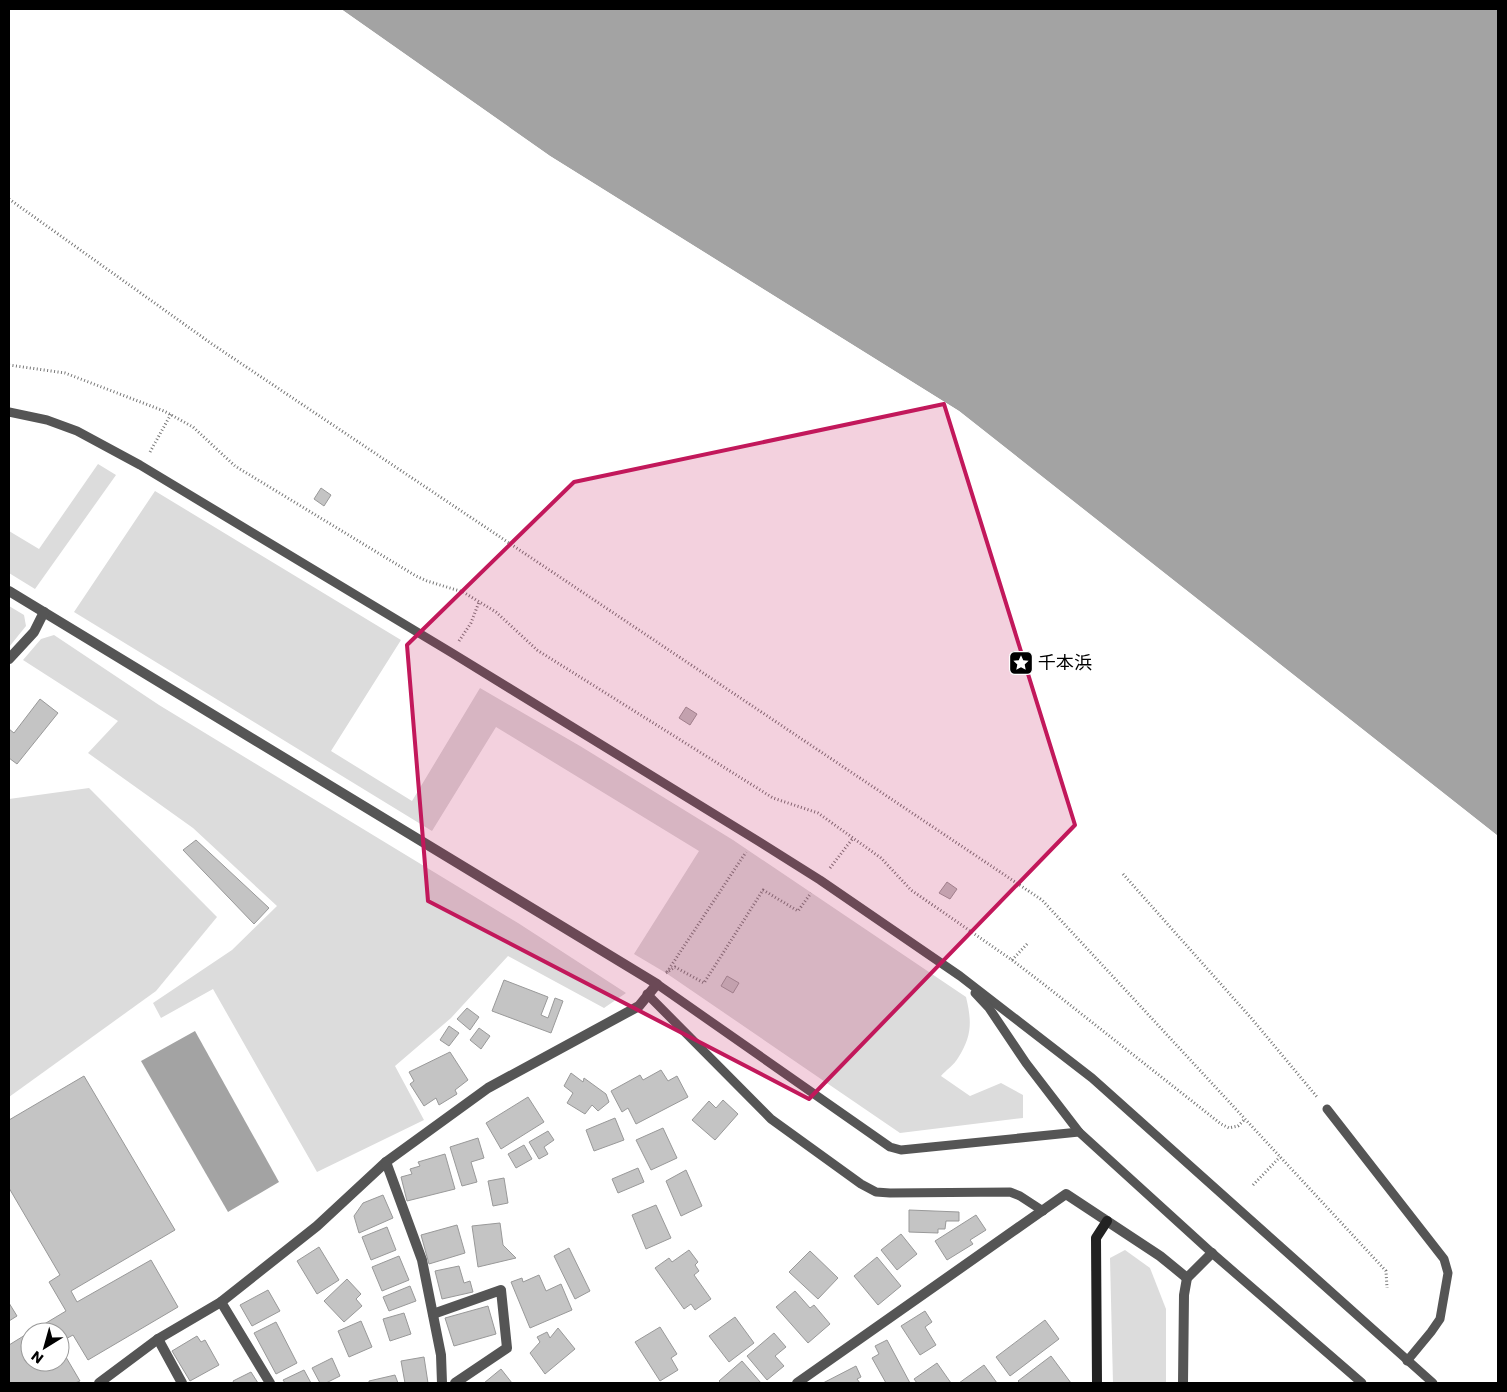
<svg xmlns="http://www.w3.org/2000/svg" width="1507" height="1392" viewBox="0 0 1507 1392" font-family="Poppins,'Noto Sans JP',sans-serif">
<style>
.green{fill:#dcdcdc}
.water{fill:#a3a3a3}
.pier{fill:#fff}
.building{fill:#c4c4c4;stroke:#999}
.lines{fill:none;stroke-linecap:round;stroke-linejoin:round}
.path{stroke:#777;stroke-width:3;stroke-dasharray:1 2.5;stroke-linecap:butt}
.lane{stroke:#555;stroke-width:9}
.street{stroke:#555;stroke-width:10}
.secondary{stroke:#222;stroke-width:10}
.marked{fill:#c2185b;fill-opacity:0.2;stroke:#c2185b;stroke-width:4;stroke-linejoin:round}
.labels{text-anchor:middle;stroke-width:5;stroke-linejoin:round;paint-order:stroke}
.poi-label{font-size:18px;fill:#000;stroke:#fff;text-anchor:start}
</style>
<rect width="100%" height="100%" fill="#fff"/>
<g class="green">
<path d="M98,464L116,475L35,589L9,573V531L39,549Z"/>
<path d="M155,491L401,640L331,751L412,801L480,688L580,746L733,840L966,997C972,1022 972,1036 958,1058C954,1065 946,1070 941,1076L970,1096L1001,1083L1023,1095V1118L900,1133L666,973L634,954L699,851L496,727L432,831L74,612Z"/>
<path d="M9,606L24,615L26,626L9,647Z"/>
<path d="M54,635L159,705L518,923L626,993L604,1008L508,956L451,1018L395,1066L424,1120L317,1172L213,989L161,1018L153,1003L232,950L277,906L193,828L88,753L118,721L23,660L41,639Z"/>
<path d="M89,788L217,917L156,991L9,1097V799Z"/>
<path d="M1125,1250L1150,1268L1166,1309V1383H1113L1110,1258Z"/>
</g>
<g class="water">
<path d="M341,9H1498V836L959,411L550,156Z"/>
<path d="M195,1031L279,1182L228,1212L141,1061Z"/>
</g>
<path class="pier" d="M339,9H341L550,156L959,411L1498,836V838L958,413L548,158Z"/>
<g class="building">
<path d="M321,488L331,495L324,506L314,499Z"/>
<path d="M40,699L58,713L17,764L9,758V729L14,733Z"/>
<path d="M686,707L697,714L690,725L679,718Z"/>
<path d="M196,840L269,908L254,924L183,850Z"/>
<path d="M947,882L957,889L950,899L939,893Z"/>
<path d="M727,976L739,983L733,993L721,986Z"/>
<path d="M504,980L548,997L541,1015L548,1018L555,998L563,1001L551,1033L492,1011Z"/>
<path d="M467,1008L479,1017L470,1030L457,1019Z"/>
<path d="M449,1026L459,1033L449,1046L440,1040Z"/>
<path d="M479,1028L490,1036L481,1049L470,1040Z"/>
<path d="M450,1052L468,1080L455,1090L457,1094L439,1105L436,1098L424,1106L410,1084L414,1081L409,1072Z"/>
<path d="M661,1070L668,1081L677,1076L688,1097L636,1124L628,1108L622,1112L611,1091L640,1075L643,1080Z"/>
<path d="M571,1073L583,1082L584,1078L606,1094L609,1102L598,1111L592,1105L585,1114L567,1103L573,1093L564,1086Z"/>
<path d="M84,1076L175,1230L71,1291L77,1302L151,1260L178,1307L88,1360L73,1335L60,1342V1332H31L66,1311L49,1282L60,1275L9,1188V1120Z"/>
<path d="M528,1097L544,1122L501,1149L486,1123Z"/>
<path d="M723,1100L738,1114L715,1140L692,1120L709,1101L716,1108Z"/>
<path d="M615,1118L624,1140L594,1151L586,1130Z"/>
<path d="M663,1128L677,1158L651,1170L636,1140Z"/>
<path d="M548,1131L554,1140L544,1147L548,1154L539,1159L529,1142Z"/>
<path d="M478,1138L484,1158L471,1162L477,1182L462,1186L450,1147Z"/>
<path d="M524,1145L532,1159L516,1168L508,1154Z"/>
<path d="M445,1154L455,1189L407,1201L401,1177L412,1174L410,1169L420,1166L418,1162Z"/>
<path d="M638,1168L644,1182L618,1193L612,1179Z"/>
<path d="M686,1170L702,1206L681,1216L666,1181Z"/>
<path d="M504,1178L508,1203L493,1206L488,1181Z"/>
<path d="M383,1195L393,1218L359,1233L354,1216L363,1203Z"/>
<path d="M656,1205L671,1238L646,1249L632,1215Z"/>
<path d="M909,1210L959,1212V1221H946L945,1229H938V1233L909,1232Z"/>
<path d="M976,1215L986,1230L970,1240L973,1244L947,1260L935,1241Z"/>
<path d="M500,1223L503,1245L516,1258L478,1267L472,1226Z"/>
<path d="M457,1225L465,1253L429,1264L421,1235Z"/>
<path d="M387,1227L396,1250L371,1260L362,1237Z"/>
<path d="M901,1234L917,1254L897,1270L881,1250Z"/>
<path d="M319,1247L339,1280L317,1294L297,1261Z"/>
<path d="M569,1248L590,1291L575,1299L554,1256Z"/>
<path d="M689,1250L698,1262L695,1265L699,1271L694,1275L711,1299L695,1310L691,1304L684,1309L655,1268L669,1258L672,1262Z"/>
<path d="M810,1251L838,1278L818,1299L789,1272Z"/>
<path d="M399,1256L409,1280L382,1291L372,1267Z"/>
<path d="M877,1257L901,1286L878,1305L854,1276Z"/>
<path d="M459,1266L464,1283L470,1281L473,1292L442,1299L435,1271Z"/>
<path d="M539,1275L546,1291L561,1284L572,1310L530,1328L511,1282L522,1278L523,1282Z"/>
<path d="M347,1279L361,1294L356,1299L362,1306L344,1322L324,1301Z"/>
<path d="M410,1286L416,1301L389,1311L383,1297Z"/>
<path d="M268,1290L280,1311L252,1326L240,1305Z"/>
<path d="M795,1291L810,1308L814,1305L830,1324L808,1343L776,1307Z"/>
<path d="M9,1303L17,1316L9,1321Z"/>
<path d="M488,1306L496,1334L454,1346L445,1318Z"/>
<path d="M925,1311L932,1322L925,1327L936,1345L920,1355L901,1326Z"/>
<path d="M404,1313L411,1334L390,1341L383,1319Z"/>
<path d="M735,1317L754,1343L729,1362L709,1336Z"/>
<path d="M1045,1320L1059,1339L1010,1376L996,1357Z"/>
<path d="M361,1321L372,1347L349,1357L338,1331Z"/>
<path d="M276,1322L297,1363L276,1374L254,1333Z"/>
<path d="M660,1327L677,1354L671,1358L678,1370L660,1381L635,1342Z"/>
<path d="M558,1328L575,1349L545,1374L530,1353L540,1342L537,1337L547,1332L550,1338Z"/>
<path d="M30,1332V1362H60V1347L80,1381L75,1383H9V1345Z"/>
<path d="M774,1333L786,1347L775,1356L784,1366L767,1380L747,1356Z"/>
<path d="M197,1336L201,1342L205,1340L219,1365L190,1381L172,1351Z"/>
<path d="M887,1340L910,1383H886L872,1358L879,1354L875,1346Z"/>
<path d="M1051,1356L1071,1383H1020L1018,1381Z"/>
<path d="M424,1357L428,1383H405L401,1361Z"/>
<path d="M332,1358L340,1376L326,1383H320L312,1368Z"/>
<path d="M742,1361L761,1383H721L719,1381Z"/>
<path d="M937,1363L951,1383H917L914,1379Z"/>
<path d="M984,1365L997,1383H959Z"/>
<path d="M856,1366L861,1377L857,1379L860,1383H823Z"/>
<path d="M501,1369L512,1383H484Z"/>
<path d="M304,1370L311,1383H285L283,1380Z"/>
<path d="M251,1372L258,1383H234L233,1381Z"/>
<path d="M395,1375L398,1383H369V1381Z"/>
</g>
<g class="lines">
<g class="path">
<path d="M9,199L212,344L1042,900L1386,1271L1387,1288"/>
<path d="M9,365L65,373L164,411L193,427L235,466L416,576L427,581L463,592L496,612L537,650L773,798L818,813L881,858L911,890L1012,960L1046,986L1221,1124L1229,1128L1238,1126L1245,1119"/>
<path d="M150,452L171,414"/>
<path d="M459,641L471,623L479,602"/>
<path d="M830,868L853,838"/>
<path d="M1123,874L1252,1019L1317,1097"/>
<path d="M1012,960L1028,943"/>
<path d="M667,972L746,852"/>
<path d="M666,973L675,967L704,983L763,890L798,911L811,893"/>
<path d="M1253,1185L1280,1157"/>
</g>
<g class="lane">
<path d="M9,412L47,420L77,431L140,465L452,653L758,841L820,880L960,976L1092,1078L1433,1383"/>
<path d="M657,984L890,1147L901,1150L1079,1132L1212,1253L1362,1383"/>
<path d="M975,993L989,1008L1026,1063L1079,1132"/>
<path d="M647,994L771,1119L861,1184L876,1192L890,1193L1010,1192L1020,1196L1043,1211"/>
<path d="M1327,1109L1444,1259L1448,1273L1440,1319L1431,1332L1407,1361"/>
</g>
<g class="street">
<path d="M9,591L657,984L639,1006L488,1088L386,1162L317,1226L221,1302L158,1339L99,1383"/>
<path d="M9,659L34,632L44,612"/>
<path d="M386,1162L422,1260L441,1355L442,1383"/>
<path d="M221,1302L270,1383"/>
<path d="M433,1314L501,1290L507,1348L455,1383"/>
<path d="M158,1339L182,1383"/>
<path d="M797,1383L1066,1194L1160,1256L1187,1278"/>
<path d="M1183,1383L1184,1295L1187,1278L1212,1253"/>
</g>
<path class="secondary" d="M1097,1383L1096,1238L1107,1221"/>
</g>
<path class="marked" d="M944,404L1075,825L809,1099L428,901L407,645L574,482Z"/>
<defs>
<symbol id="sight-square" viewBox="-11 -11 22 22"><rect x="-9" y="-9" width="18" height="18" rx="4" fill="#000" stroke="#fff"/><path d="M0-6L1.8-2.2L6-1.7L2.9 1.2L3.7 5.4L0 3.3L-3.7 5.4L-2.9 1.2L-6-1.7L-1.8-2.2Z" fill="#fff"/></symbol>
</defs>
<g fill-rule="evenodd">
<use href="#sight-square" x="1007" y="649" width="28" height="28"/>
</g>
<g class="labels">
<g class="poi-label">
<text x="1038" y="669">千本浜</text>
</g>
</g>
<rect width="1507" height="1392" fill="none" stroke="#000000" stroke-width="20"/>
<g transform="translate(45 1347) rotate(217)"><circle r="24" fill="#ffffff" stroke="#999999"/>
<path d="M0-4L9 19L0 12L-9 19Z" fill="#000000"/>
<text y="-8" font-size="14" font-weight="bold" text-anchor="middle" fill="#000000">N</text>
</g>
</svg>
